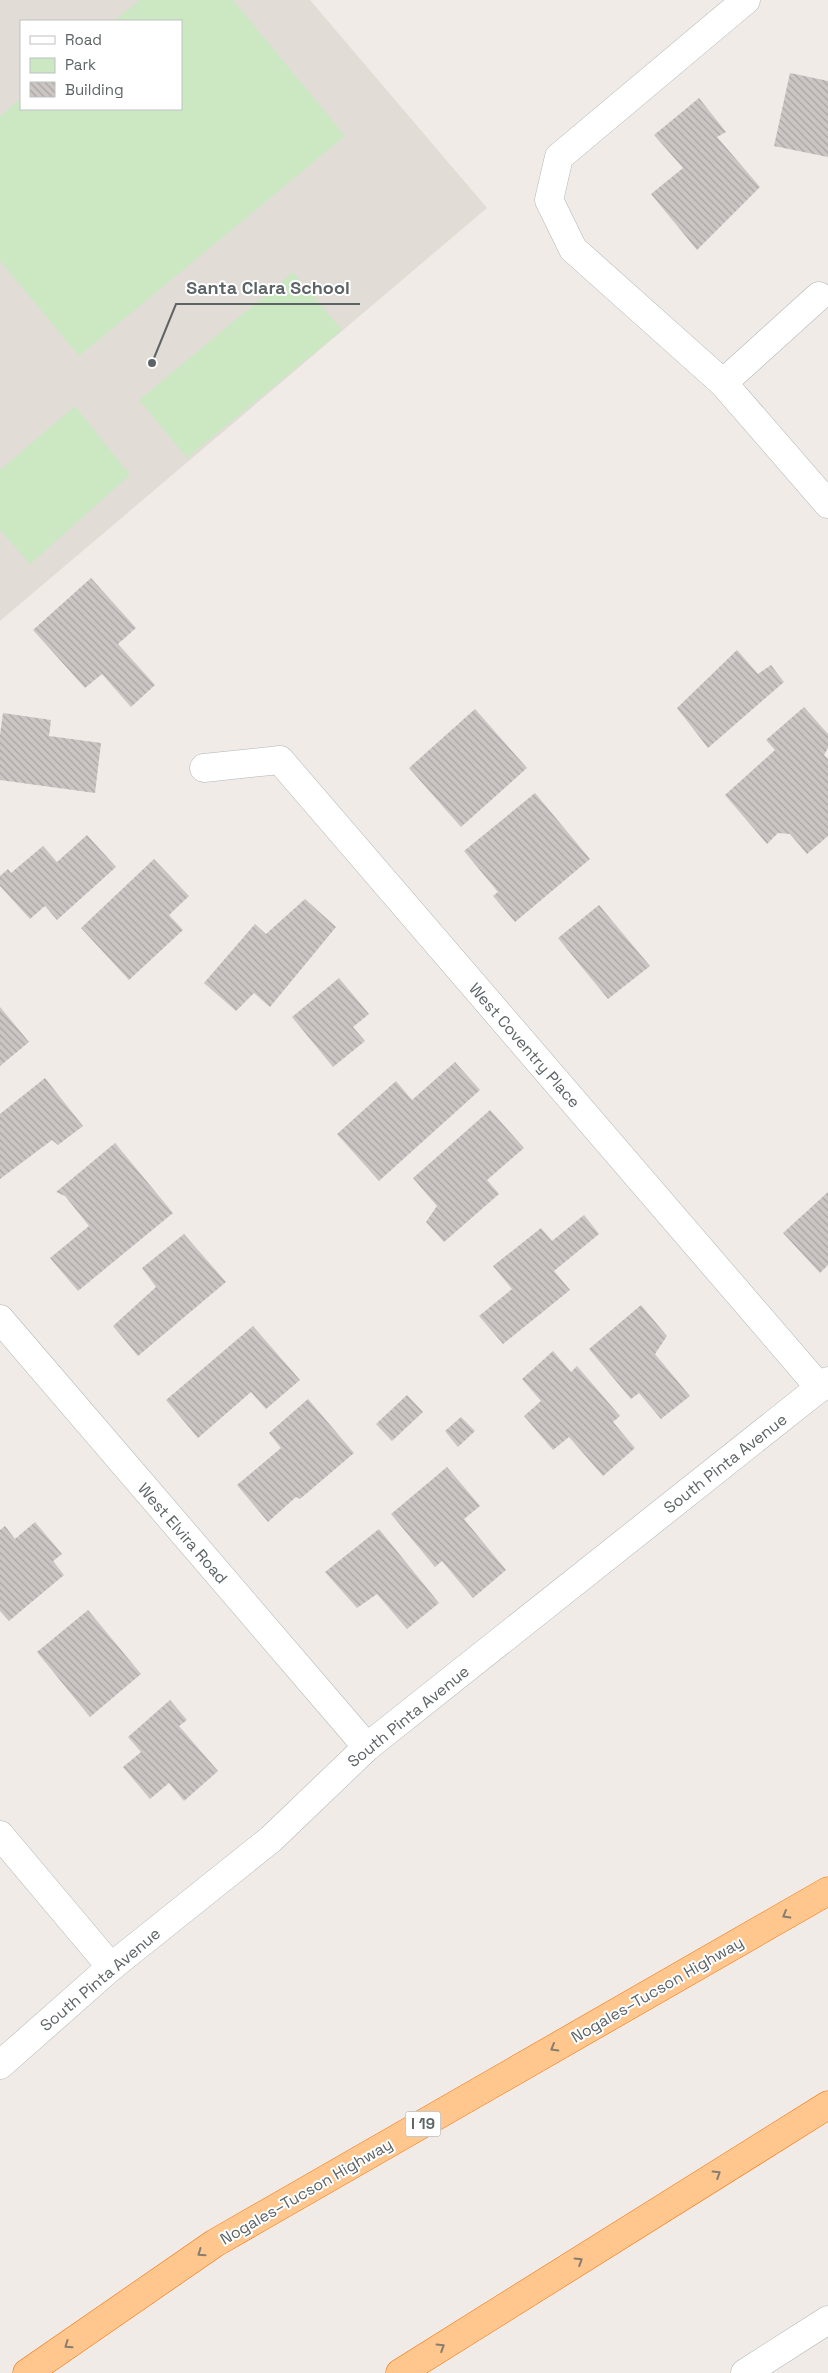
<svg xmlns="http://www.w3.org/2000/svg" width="828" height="2373" viewBox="0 0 828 2373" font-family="'Space Grotesk',sans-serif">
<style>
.education{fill:#e2dcd7;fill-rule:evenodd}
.green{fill:#cbe8c2}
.building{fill:url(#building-back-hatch)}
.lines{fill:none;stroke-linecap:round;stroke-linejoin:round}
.minor-casing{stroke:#b1b6b8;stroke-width:29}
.highway-casing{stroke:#f66d00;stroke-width:29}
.minor{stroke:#fff;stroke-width:28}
.highway{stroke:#ffc78e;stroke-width:28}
.oneway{stroke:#867d70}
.labels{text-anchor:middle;stroke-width:4;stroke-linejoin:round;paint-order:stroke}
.shield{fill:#fff;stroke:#8e9294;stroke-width:1}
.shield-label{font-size:15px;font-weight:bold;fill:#5d6466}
.street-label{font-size:16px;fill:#5d6466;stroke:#fff}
.leader{fill:none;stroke:#5d6466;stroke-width:2}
.callout-dot{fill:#5d6466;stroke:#fff;stroke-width:2}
.callout-label{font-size:18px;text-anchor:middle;font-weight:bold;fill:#5d6466;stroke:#fff;stroke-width:4;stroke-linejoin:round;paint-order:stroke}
</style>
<defs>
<pattern id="building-back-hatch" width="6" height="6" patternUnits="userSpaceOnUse" patternTransform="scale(1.25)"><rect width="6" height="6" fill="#cbc6c3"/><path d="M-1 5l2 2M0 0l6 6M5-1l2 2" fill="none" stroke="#a8a4a2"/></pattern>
</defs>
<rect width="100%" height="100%" fill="#f0ebe6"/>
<path class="education" d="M0,0H310L487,208L0,621ZM21,21H181V109H21Z"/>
<g class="green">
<path d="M140,0H233L345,136L79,356L0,261V116L21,98V109H181V21H114Z"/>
<path d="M293,272L342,330L187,458L139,400Z"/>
<path d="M75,406L130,475L30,564L0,530V470Z"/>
</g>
<g class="building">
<path d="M790,73L828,81V157L774,146Z"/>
<path d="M699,98L726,132L717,137L760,187L697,250L651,194L683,168L654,135Z"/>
<path d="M91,578L136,628L118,644L155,685L131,707L102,674L85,688L33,630Z"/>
<path d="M737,650L758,674L771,665L784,682L708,748L677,708Z"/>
<path d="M804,707L828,734V748L824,755L828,759V836L807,854L790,834L778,833L767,844L725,795L775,750L766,740Z"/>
<path d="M475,709L527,768L461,827L409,768Z"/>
<path d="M3,713L51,720L49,736L101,743L95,793L0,780V735Z"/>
<path d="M535,793L590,859L515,922L493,896L498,892L464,851Z"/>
<path d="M87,835L116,867L57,920L45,906L30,919L0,886V876L8,869L11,873L43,846L57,862Z"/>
<path d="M154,859L189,896L169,915L183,930L129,980L81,928Z"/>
<path d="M305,899L336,927L270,1007L254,993L236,1011L204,983L255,924L266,934Z"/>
<path d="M599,905L650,966L608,999L558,938Z"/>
<path d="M339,978L369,1014L353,1027L365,1041L333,1067L292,1017Z"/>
<path d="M0,1007L29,1042L0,1066Z"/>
<path d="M455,1062L480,1090L379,1181L337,1134L396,1081L412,1100Z"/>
<path d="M45,1078L83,1126L58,1145L52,1140L0,1179V1114Z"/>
<path d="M490,1110L524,1148L487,1180L499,1194L444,1242L426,1222L437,1206L413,1178Z"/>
<path d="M115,1143L173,1213L78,1291L50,1258L89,1226L65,1196L56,1192Z"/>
<path d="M828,1192V1265L820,1273L783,1233Z"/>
<path d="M584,1215L599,1234L554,1271L570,1290L503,1344L479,1316L512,1289L493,1266L541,1228L552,1241Z"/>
<path d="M184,1234L226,1282L138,1356L113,1326L156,1287L142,1268Z"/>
<path d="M641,1305L667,1336L655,1354L690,1396L661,1419L639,1393L631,1399L589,1349Z"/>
<path d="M253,1326L300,1380L266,1409L251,1392L198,1438L166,1400Z"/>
<path d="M553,1351L571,1372L577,1366L620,1416L613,1422L635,1448L603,1476L569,1437L553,1450L524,1416L541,1401L522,1379Z"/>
<path d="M407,1395L423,1412L392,1441L376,1424Z"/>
<path d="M308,1399L354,1453L300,1499L296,1497L268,1522L237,1485L281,1448L269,1433Z"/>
<path d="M461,1417L475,1431L458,1447L445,1431Z"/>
<path d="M447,1467L480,1506L464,1519L506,1570L473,1598L442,1561L435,1567L391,1514Z"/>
<path d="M35,1522L62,1554L53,1561L64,1575L9,1621L0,1611V1530L5,1526L15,1539Z"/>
<path d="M379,1529L439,1603L407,1629L377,1594L357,1608L325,1572Z"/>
<path d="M88,1610L141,1674L90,1717L37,1652Z"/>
<path d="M170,1700L187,1720L179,1726L218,1771L184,1801L169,1783L150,1799L123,1767L141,1752L128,1737Z"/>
</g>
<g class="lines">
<defs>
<g id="minor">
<path d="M819,296L723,383L828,504"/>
<path d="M723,383L573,249L549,200L559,157L746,0"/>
<path d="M204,768L280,760L820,1388"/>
<path d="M0,1319L367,1747"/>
<path d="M0,1835L111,1967"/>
<path d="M0,2065L111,1967L271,1839L367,1747L828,1381"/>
<path d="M745,2373L828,2320"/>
</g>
<g id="highway">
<path d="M27,2373L215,2243L828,1891"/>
<path d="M400,2373L828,2105"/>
</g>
</defs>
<use href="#minor" class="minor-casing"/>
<use href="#highway" class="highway-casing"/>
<use href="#minor" class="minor"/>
<use href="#highway" class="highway"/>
</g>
<defs><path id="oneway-chevron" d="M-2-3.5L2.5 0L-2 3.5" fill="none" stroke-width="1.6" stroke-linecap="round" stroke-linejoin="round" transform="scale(1.25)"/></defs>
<g class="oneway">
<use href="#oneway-chevron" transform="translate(786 1915) rotate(150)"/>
<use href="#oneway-chevron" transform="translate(554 2048) rotate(150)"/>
<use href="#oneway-chevron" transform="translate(717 2174) rotate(-32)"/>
<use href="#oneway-chevron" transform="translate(201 2253) rotate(145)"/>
<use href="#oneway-chevron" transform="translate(579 2261) rotate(-32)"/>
<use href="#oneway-chevron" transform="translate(68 2345) rotate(145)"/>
<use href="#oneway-chevron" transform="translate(441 2347) rotate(-32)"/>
</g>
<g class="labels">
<rect class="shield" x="405.5" y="2111.5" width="35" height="25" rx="4"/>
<g class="shield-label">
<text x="423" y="2129">I 19</text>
</g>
<g class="street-label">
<text transform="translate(525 1045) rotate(49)" y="6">West Coventry Place</text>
<text transform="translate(725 1463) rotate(-38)" y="6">South Pinta Avenue</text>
<text transform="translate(183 1533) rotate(49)" y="6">West Elvira Road</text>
<text transform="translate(408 1716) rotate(-39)" y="6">South Pinta Avenue</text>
<text transform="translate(100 1979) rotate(-40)" y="6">South Pinta Avenue</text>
<text transform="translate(657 1989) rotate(-30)" y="6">Nogales–Tucson Highway</text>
<text transform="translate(306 2191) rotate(-30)" y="6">Nogales–Tucson Highway</text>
</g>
</g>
<path class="leader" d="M152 363L176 304H360"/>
<circle class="callout-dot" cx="152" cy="363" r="5"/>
<g class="callout-label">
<text x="268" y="294">Santa Clara School</text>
</g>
<rect x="20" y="20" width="162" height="90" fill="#ffffff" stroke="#bec1c2"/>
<rect x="30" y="36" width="25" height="8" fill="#ffffff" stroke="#bec1c2"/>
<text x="65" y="45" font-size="15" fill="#5d6466">Road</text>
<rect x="30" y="58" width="25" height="15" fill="#cbe8c2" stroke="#bec1c2"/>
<text x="65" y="70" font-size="15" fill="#5d6466">Park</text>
<rect x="30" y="82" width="25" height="15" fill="url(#building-back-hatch)" stroke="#bec1c2"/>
<text x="65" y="95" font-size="15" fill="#5d6466">Building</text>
</svg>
